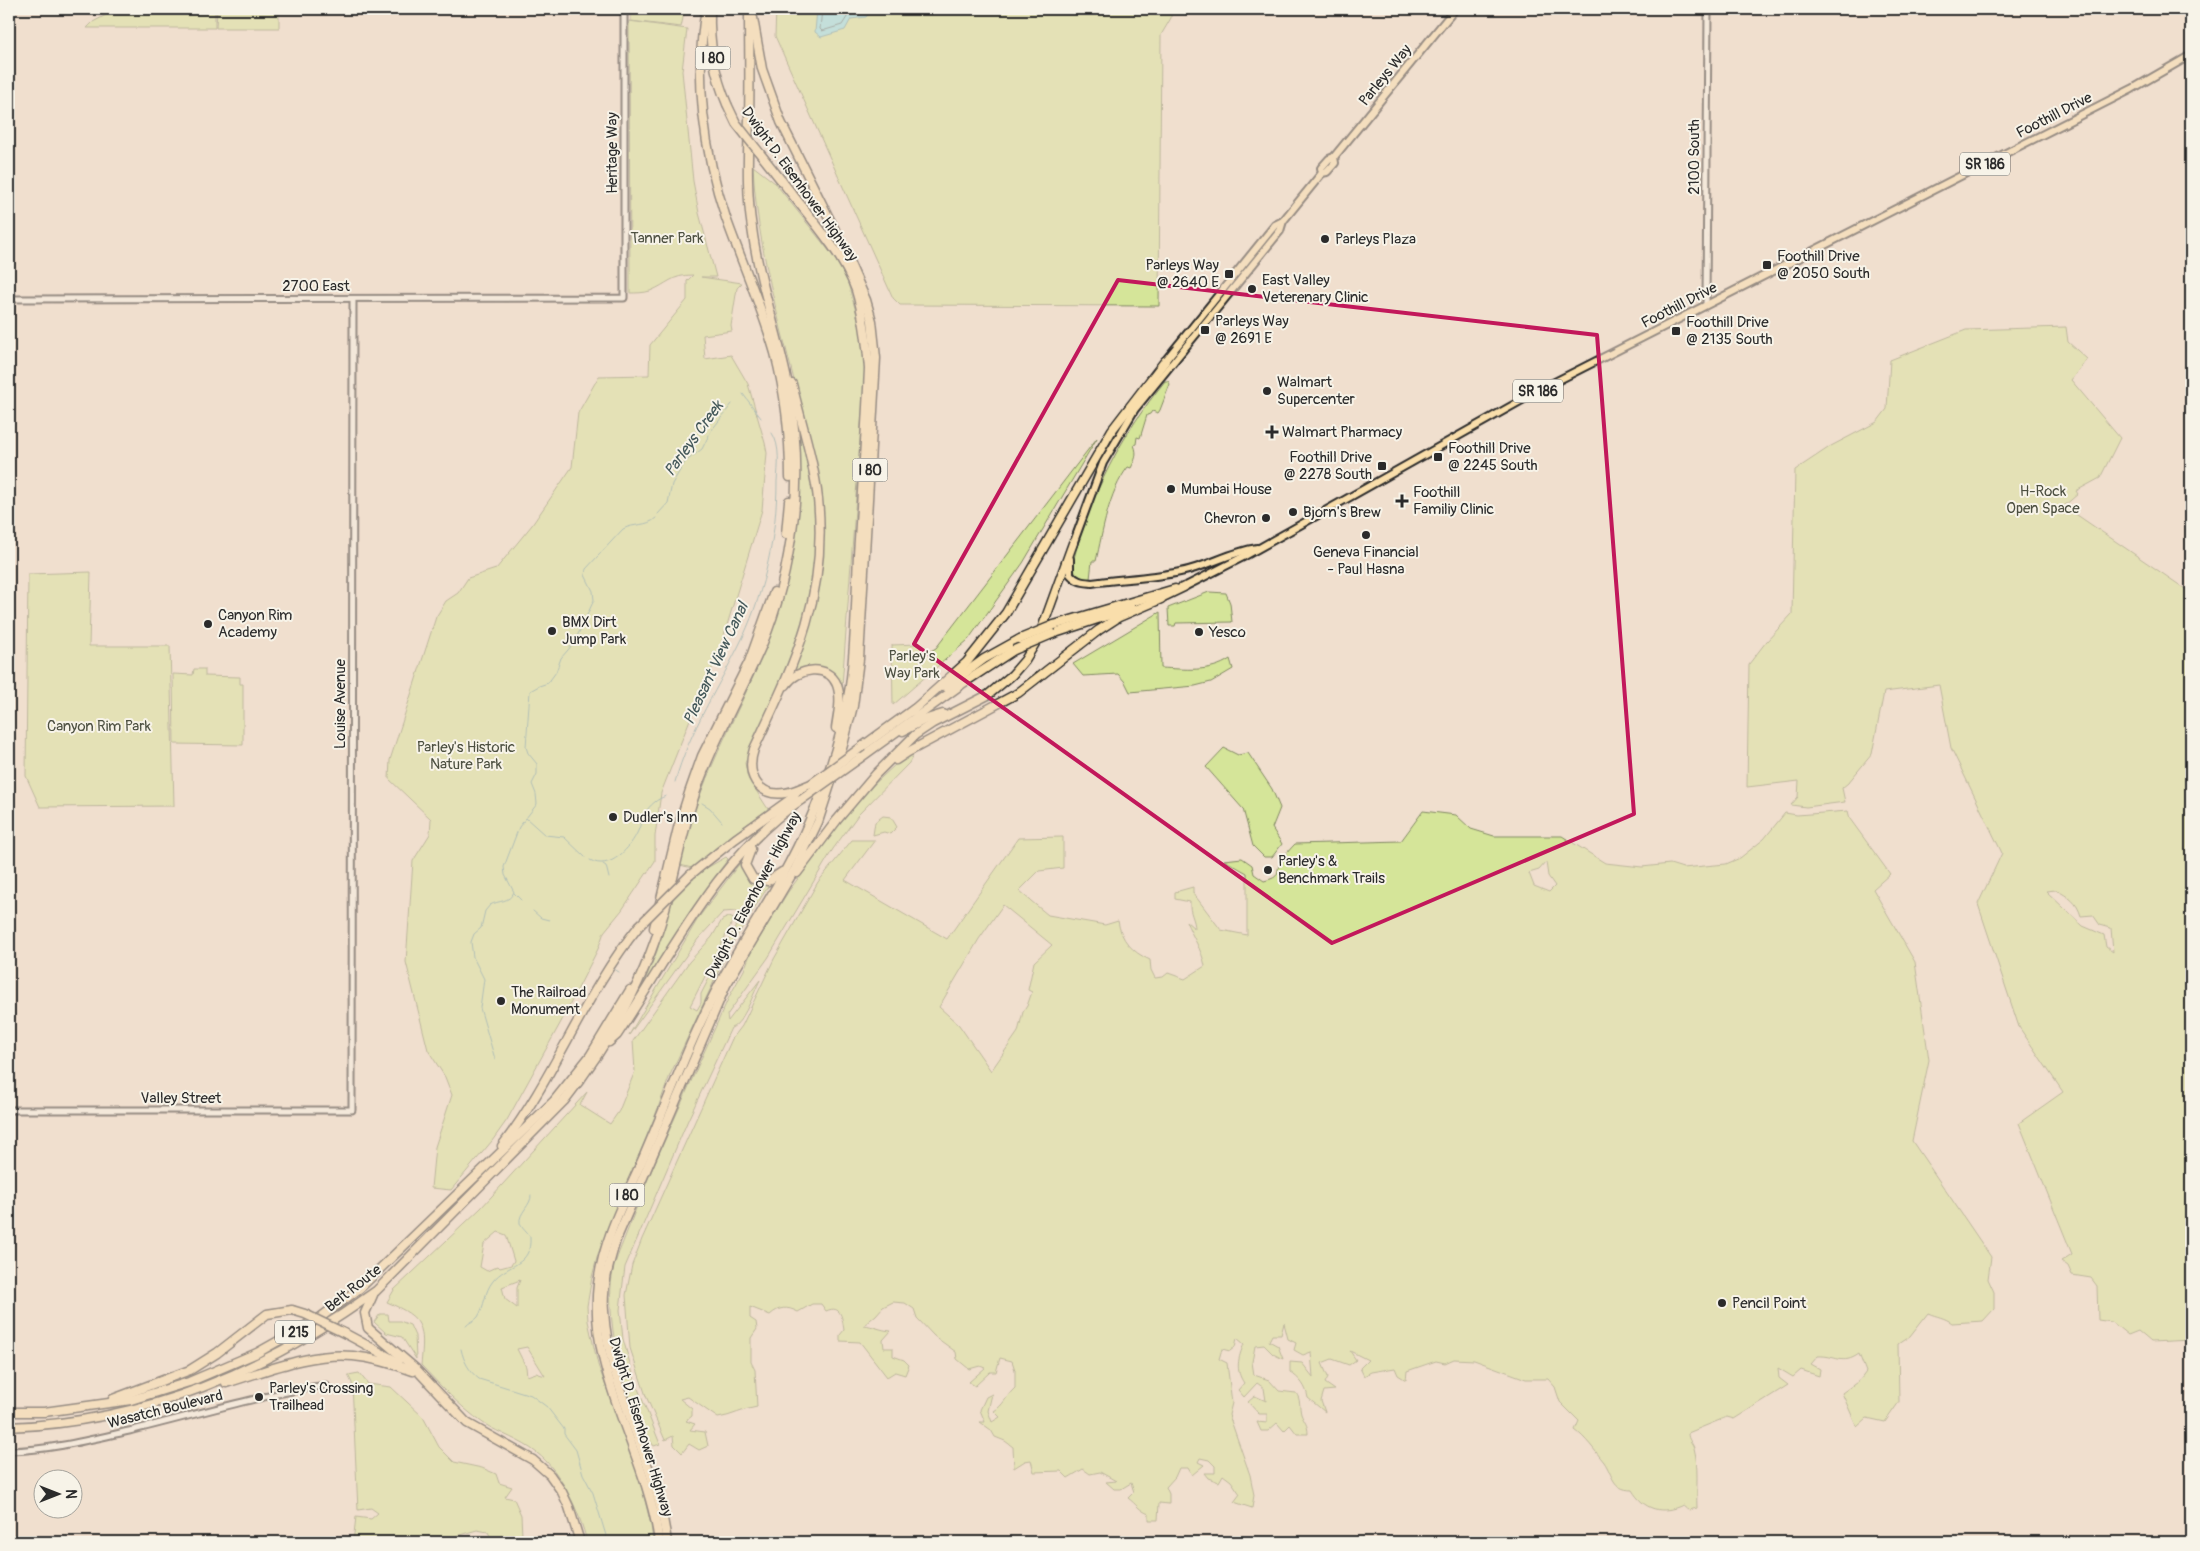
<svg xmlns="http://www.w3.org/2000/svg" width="2200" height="1551" viewBox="0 0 2200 1551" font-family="Pangolin,sans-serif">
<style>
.green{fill:#d5e599;stroke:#808862;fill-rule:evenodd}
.water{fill:#8ee0e8;stroke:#66989c}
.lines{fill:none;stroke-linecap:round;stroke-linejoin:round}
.shore{stroke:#537377;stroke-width:1}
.stream{stroke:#66989c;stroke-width:1}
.minor-casing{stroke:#2b2b2b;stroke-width:9}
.major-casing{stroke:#2b2b2b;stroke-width:10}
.highway-casing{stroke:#2b2b2b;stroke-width:11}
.minor{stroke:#f7f3e8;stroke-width:5}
.major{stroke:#f9deab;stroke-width:6}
.highway{stroke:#f9deab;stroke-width:8}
.highway-bridge-casing{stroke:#2b2b2b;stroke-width:11;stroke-linecap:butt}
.highway-bridge{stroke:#f9deab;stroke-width:8}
.marked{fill:none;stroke:#c2185b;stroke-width:4;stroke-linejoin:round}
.poi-dot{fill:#2b2b2b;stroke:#f7f3e8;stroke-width:2}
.labels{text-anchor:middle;stroke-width:4;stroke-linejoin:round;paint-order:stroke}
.shield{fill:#f7f3e8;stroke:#686764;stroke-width:1}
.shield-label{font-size:14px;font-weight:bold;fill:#2b2b2b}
.street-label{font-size:15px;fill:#2b2b2b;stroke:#f7f3e8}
.park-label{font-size:15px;fill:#4d5041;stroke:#f7f3e8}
.poi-label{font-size:15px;fill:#2b2b2b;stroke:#f7f3e8;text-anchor:start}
.water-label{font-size:16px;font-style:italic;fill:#44585a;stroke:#f7f3e8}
</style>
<rect width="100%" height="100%" fill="#f0dfce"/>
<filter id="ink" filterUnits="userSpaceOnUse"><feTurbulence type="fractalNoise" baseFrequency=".02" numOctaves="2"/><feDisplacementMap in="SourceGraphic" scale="10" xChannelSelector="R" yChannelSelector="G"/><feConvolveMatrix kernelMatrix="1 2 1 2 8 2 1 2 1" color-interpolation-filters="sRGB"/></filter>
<g filter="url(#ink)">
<g class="green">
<path d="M117,9H215V28H87L93,22Z"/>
<path d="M217,9H279V28H216Z"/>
<path d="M631,9H685L681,27L631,21Z"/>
<path d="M776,9H1171V18L1161,35L1159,306L900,305L893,298L775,36Z"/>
<path d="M629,21L687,29L682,71L693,181L699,213L716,277H701L742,283L737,288L731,326L732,331L703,335L705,359L731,355L748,384L765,443L767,453L762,510L717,658L702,689L661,793L655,836V861L622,910L604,932L598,949L561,1022L507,1120L492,1141L451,1190L431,1188L435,1147L452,1095L445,1077L428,1050L406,962L413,861L430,834L431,819L389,779L390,760L436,617L446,601L458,593L468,578L496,569L532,525L572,467L578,413L599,376L649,375L650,345L687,300V281L693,275C671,275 668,284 650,291C644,293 636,293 630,293Z"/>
<path d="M753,166L775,183L834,257L847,280L864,340L865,372L842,686L832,675L795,672L794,670C807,638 819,606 820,572C821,559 820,546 819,534C818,516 820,498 817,481C798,375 758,273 753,166Z"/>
<path d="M2066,327L2068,342L2087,359L2071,380L2120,438L2100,478L2076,491L2078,494L2064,506L2191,593V1340L2151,1342L2138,1331L2128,1335L2112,1322L2098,1320L2097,1286L2091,1278L2072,1275L2068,1266L2061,1261L2072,1254L2019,1123L2063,1092L2019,1027L1978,904L2002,853L1951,748L1939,685L1884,692L1872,754L1848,783L1842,788L1845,802L1806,807L1791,805L1798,797L1799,781L1747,787L1749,664L1766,642L1792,614L1795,470L1831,446L1877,422L1887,409L1890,360L1966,330ZM2056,890C2069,897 2077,902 2081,916L2093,915L2100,925L2111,928L2113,952L2106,947L2104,935L2083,926L2046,891Z"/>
<path d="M1165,381H1168L1170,384L1160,410L1158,413L1152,411L1150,414L1147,415L1140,438L1137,437L1136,444L1134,445C1138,454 1135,460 1131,468L1128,467C1108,493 1103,531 1096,561H1092L1090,579C1078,578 1073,573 1073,562C1090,495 1122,434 1165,381Z"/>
<path d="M800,433H802L816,516L817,533L813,586L795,650L745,763L748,778L768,809L724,841L692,868L680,865C695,785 738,717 768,642C795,575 802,505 800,433Z"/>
<path d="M1097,438L1023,563L968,640L893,705L892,645L918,644L920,647L929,652L936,648Z"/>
<path d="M91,572L89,646H170L174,806L40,807L26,776L28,574Z"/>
<path d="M1209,592L1226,593L1230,603L1232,622L1176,623L1175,626H1169L1168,608Z"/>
<path d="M1160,612L1161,668C1184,669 1210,673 1230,659L1233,669L1211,682L1195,686L1130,692L1125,682L1118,674L1083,676L1073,664Z"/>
<path d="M194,669H205V676L240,677V684H243V745L174,744L173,674L193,675Z"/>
<path d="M1224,748L1238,755L1248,753L1272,789L1280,808L1272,828L1282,844L1272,857H1264L1253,846L1243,809L1206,767Z"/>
<path d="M915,752L909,763L858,815L833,849L768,958L727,1015L728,1021L760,980C754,992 744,1023 731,1028L688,1120L625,1267L623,1283L620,1310L623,1339L635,1381L660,1444L654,1446C625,1411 605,1322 612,1277C614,1263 620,1250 625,1237C634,1214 643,1190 653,1167C678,1111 703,1054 729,997L744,970L752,950L788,892L854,803L896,764Z"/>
<path d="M1423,811L1456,815L1471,829L1494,836H1562L1605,863L1642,867L1670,864L1683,868L1726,864L1740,858L1764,839L1785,813L1797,815L1848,811L1850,819L1890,874L1873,889L1915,962L1929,1060L1912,1141L1991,1257L1988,1279L1994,1292V1309L1983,1321L1952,1323C1944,1317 1937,1317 1928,1313L1910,1336L1898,1344L1899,1402L1885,1422L1867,1418L1857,1427L1842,1393L1860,1380L1866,1372L1859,1354C1842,1366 1836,1355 1818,1356L1811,1364L1820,1369L1819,1376L1801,1370L1793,1377L1778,1368L1779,1378L1788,1385L1734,1419L1727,1417L1688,1433C1688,1440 1692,1442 1694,1448C1699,1466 1696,1489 1697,1508L1689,1510L1683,1505C1662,1515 1644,1510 1632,1490C1612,1490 1613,1475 1604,1462C1595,1451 1586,1438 1575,1430L1579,1421L1560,1402L1555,1387L1548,1379H1526L1474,1360L1454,1359L1445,1363L1436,1361L1407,1371L1406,1380L1398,1375L1395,1368L1371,1372L1364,1376L1360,1368L1368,1360L1350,1351L1356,1360L1349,1365L1332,1359L1322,1363L1328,1377L1325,1383L1335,1390L1324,1391L1321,1401L1325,1412L1308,1398C1306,1386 1300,1379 1290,1372V1362L1302,1363L1313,1377L1311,1352L1303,1355L1294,1350L1296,1343L1288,1339L1284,1323L1281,1335H1272L1269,1341L1278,1346L1283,1359L1273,1354L1264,1345L1255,1346L1252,1362L1254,1375L1269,1380L1279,1391L1296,1393C1301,1400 1299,1406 1301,1414C1304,1422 1308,1424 1308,1434H1297L1290,1425L1284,1431L1277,1423L1268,1431H1261L1257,1422L1267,1423V1414H1259L1248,1402L1255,1396L1266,1401L1264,1388L1257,1383L1244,1397L1238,1390L1244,1383C1235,1370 1238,1358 1244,1344L1237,1338L1235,1347L1230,1351L1222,1349L1219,1359L1227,1363L1232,1403L1229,1415L1250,1475L1254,1495L1252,1508L1234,1502L1240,1494L1231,1481L1223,1475L1219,1482L1208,1478L1204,1473H1215V1466L1209,1460L1200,1458L1198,1462L1204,1465L1192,1475L1188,1468H1179L1175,1477L1166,1487L1169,1494V1504L1159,1503L1158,1520H1149V1514C1140,1511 1136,1504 1128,1498L1134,1492L1131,1483L1121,1489H1114L1106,1482L1116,1481L1100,1472L1090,1474L1083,1469L1068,1478L1061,1471L1034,1472L1031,1460L1025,1461L1014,1468L1013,1447L1005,1441L995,1437L991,1430L980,1422H985L980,1410L986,1397L992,1394L988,1411L992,1422L1000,1417L994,1411C1004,1405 1006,1396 1015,1388V1370L1012,1361L1000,1358L996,1372H990L975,1386L969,1382L985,1368L980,1366L969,1369L957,1359L956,1352L934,1336L917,1318L914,1309L905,1303L893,1302L883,1307L876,1315L864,1325C873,1326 880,1330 891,1331L883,1340L884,1348H893V1356L904,1360L909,1365L905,1375L895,1372L887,1377L860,1342L840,1341V1335L844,1330C842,1319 842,1304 826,1311L821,1304H812L798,1312C787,1306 779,1307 770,1315L750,1307V1318L756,1322L757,1329L751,1338V1362L755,1370L757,1407C743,1409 732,1416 718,1418L688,1397L680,1399L692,1409V1416L686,1421L695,1424L690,1430L705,1432L708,1446L699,1450L689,1444L682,1453L674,1445L673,1436L665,1440L646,1396L630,1348L626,1295L632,1265L642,1239L732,1039L742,1026L774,959L818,882L852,840H875L845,880L947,939L1018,838L1063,837V868L1039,871L1019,891L1048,915L1105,925L1118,921C1121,940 1132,952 1150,960L1151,970L1155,978L1163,977L1168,973L1185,979L1205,966C1202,950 1192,936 1186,921L1195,929C1195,919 1189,913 1190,902L1175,899V892L1193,887V893L1221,930L1247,935V873L1224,860L1242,858L1252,865L1254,874L1264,881C1283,876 1274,874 1281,861C1285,855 1290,849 1295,844L1401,841ZM1546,862L1548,876L1555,886L1549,892L1534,886L1529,873L1539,870ZM1003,905L1052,945L1034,962L1028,990L1032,992L1027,1006L1023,1012L1018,1032L991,1071L959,1025L939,1007L979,939Z"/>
<path d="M883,816L891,817L897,827L890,834L884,832L873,835L875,822Z"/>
<path d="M726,857L728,859L688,914L644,989L642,988L657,951L673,896L698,873Z"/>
<path d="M740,863C748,877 751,885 769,885L730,947L670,1075L655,1116L598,1254L592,1277L587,1306L588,1321L598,1365L638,1473L651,1525L653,1542H587C580,1513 561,1471 537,1453C521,1440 500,1434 483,1423C459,1406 441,1386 421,1365C425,1326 424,1318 387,1302L394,1290L481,1208L587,1092L580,1105L610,1124L619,1111L635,1071L633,1041L689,962L712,937L722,920L729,917L734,919L690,1006L697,1010L701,1003V994L740,918L737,911L723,912L698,939L629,1035L699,917ZM498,1232L506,1235L514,1261L511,1265L500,1268L498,1266L487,1271L480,1267L484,1244ZM520,1280L517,1288V1308L505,1299L502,1287ZM527,1347L545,1376L536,1373L527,1376L526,1367L517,1349Z"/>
<path d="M380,1314H388L389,1321H400L410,1325L415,1336L416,1359L402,1337L386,1333L374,1322Z"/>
<path d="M359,1373L368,1384L391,1387L423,1417L439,1447L454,1462L482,1468L496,1474L499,1483L512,1487L505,1497L514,1499L521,1515L522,1536L514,1535L509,1542H493L488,1532L477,1530L456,1536L461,1542H353L356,1517L371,1519L378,1513L371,1508L358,1510L352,1383L348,1375Z"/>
</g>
<path class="water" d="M817,9H872L866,17L851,19L845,30L821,37L815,32Z"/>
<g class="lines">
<path class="shore" d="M822,9L820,29L822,31L842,25L849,14H861L867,9"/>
<g class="stream">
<path d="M743,394L761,418"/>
<path d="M658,514L668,503L672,484L685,462L702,449L711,431L732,404"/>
<path d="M675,782C689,731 720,685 743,637C765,589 777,534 777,481C778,467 781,446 772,433"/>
<path d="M702,803L710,808L722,822"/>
<path d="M526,818L545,835L564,837L585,857"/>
<path d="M590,860C610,872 631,847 638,831C641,825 641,818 645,813C650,805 657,799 666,796"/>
<path d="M603,864L606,866L609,878"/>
<path d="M514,893L521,900"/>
<path d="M533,911L541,918L549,920"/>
<path d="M614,969L619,972"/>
<path d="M495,1059L480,1008L484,979L473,957L471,942L474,934L481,928L485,911L490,905C499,900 509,903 514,892L505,875L504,867L519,827L537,804L536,794L532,784L537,774V764L528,753L526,747L530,691L539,686L548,683L556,672L561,658L574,643L594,600L593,591L585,575L586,569L623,529C634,523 647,527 656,518"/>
<path d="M466,1326C469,1322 475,1321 478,1317C485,1306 484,1292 493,1281C507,1263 532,1267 530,1237C528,1233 521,1228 520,1223C518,1213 532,1205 531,1195"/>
<path d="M461,1349C464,1362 469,1371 479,1379L531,1395L547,1407L564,1429V1434L576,1450L583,1474L593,1493L608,1542"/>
</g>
<defs>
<g id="minor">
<path d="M9,299L624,298V9"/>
<path d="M1706,305L1708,9"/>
<path d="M9,1110H352L353,299"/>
<path d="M9,1451C50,1450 89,1440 129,1431C195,1415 260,1395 326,1385"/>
</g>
<g id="major">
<path d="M1322,173L1321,168L1329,159L1334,157L1455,9"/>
<path d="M1165,361L1275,225L1283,221L1322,173L1327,172L1335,163L1334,157"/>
<path d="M1072,547L1103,463L1135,409L1280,231L1283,221"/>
<path d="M1070,559V574C1077,582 1082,582 1092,583C1121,579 1151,578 1180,572C1207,567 1230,552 1257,548"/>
<path d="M1184,587L1245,556L1549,385L2132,89L2191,55"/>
</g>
<g id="highway">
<path d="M706,9C694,77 704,153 726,218C742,263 762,307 775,353C785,392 790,436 790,477"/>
<path d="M710,11C709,43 714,74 727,104"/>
<path d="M792,384C801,422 814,461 818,499C828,597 794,664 754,749C746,773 756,797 785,793C794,792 803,787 811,784"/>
<path d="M786,534L789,501"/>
<path d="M1157,600L1184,587"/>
<path d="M1054,625L1175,589"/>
<path d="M1052,634L1131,608"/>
<path d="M786,685C797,668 828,663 837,685C842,699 838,714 836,728"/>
<path d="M946,687L984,659L1020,639"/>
<path d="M912,711L967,662L1006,613L1112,430L1165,361"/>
<path d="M903,731L924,720L943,714"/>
<path d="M863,746L914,709"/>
<path d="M860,758L962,684L1014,650"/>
<path d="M896,760L908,752L1018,693L1099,630L1119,617L1161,599"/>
<path d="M751,849L745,865L753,879L768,881L782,872"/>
<path d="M797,873L837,820L876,774L915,735L933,723L988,695L1012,675L1025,660L1039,637L1073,543"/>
<path d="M690,875L735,839L802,791"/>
<path d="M654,928L678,828L690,790L702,756L749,662L774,592"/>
<path d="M609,1042L617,1035C671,954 718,856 801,800"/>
<path d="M502,1146C555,1077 584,994 639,926"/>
<path d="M373,1295L365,1313L368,1328L416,1369L467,1423L533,1460L550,1475L562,1492L569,1507L580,1542"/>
<path d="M346,1334L398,1362"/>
<path d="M226,1383C266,1371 311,1352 353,1356C374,1358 394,1364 413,1371"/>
<path d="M113,1399L190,1370L217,1353L267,1314L292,1310"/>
<path d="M9,1412H44L131,1400L189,1382L257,1353L321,1317L360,1288L554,1101L590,1056L630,990"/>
<path d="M9,1427C146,1422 266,1371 376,1291L564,1101C610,1043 645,981 665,909C675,874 681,838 692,803C709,748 739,698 762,645C778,607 788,564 793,523C799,480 796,433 789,390C779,336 759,283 752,228C746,191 748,155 749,118C750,82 749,45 749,9"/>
<path d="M659,1542C648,1455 587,1373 598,1284C603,1239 626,1197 644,1156C670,1096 693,1032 725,974C753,924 786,876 809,822C828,779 843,732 850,686C856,643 856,598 858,555C862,493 866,431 869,369C867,342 864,316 856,290C842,251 806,213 781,180"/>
<path d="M667,1542C657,1463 608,1389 604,1311C602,1288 609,1263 616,1240L726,985L795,869L818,822L843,745L853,706L859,659L876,358L872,321L866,300L836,232L781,122L762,69L753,18"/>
</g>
</defs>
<use href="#minor" class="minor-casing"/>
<use href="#major" class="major-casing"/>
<use href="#highway" class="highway-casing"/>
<use href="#minor" class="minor"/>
<use href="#major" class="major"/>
<use href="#highway" class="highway"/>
<defs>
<g id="highway-bridge">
<path d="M727,104L736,123L781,180"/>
<path d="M1020,639L1054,625"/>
<path d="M1014,650L1052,634"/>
<path d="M811,784L863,746"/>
<path d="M801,800L860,758"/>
<path d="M639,926L690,875"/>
<path d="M292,1310L305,1314L346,1334"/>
</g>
</defs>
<use href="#highway-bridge" class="highway-bridge-casing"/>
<use href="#highway-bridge" class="highway-bridge"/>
</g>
</g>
<path d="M0 0H2200V1551H0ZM1118,280L1597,335L1634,814L1332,943L914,644Z" fill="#f0dfce" fill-opacity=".55" fill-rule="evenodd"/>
<path class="marked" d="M1118,280L1597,335L1634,814L1332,943L914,644Z"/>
<g class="poi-dot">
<circle cx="1325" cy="239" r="5"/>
<rect x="1762" y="260" width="10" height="10" rx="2.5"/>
<rect x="1224" y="269" width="10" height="10" rx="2.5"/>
<circle cx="1252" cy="289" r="5"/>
<rect x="1200" y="325" width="10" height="10" rx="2.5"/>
<rect x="1671" y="326" width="10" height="10" rx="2.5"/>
<circle cx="1267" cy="391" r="5"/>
<path d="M1269.5 424.5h5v5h5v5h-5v5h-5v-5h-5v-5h5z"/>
<rect x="1433" y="452" width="10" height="10" rx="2.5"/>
<rect x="1377" y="461" width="10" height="10" rx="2.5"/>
<circle cx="1171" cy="489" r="5"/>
<path d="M1399.5 493.5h5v5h5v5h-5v5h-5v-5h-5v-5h5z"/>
<circle cx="1293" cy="512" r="5"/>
<circle cx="1266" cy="518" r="5"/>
<circle cx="1366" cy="535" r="5"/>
<circle cx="208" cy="624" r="5"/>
<circle cx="552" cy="631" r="5"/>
<circle cx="1199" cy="632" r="5"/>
<circle cx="613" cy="817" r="5"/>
<circle cx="1268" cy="870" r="5"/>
<circle cx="501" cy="1001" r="5"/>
<circle cx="1722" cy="1303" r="5"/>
<circle cx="259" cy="1397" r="5"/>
</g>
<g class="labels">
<g class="shield">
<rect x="695.5" y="46.5" width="35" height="23" rx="4"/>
<rect x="1960" y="152.5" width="50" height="23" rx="4"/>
<rect x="1513" y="379.5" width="50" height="23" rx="4"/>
<rect x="852.5" y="458.5" width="35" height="23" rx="4"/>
<rect x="609.5" y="1183.5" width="35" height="23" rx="4"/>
<rect x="275" y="1320.5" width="40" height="23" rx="4"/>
</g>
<g class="shield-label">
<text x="713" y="63">I 80</text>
<text x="1985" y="169">SR 186</text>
<text x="1538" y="396">SR 186</text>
<text x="870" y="475">I 80</text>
<text x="627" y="1200">I 80</text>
<text x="295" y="1337">I 215</text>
</g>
<g class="street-label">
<text transform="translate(1385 75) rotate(-51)" y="5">Parleys Way</text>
<text transform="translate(2054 115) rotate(-27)" y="5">Foothill Drive</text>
<text transform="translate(612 153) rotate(-90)" y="5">Heritage Way</text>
<text transform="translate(1694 157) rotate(-90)" y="5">2100 South</text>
<text transform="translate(800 184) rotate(54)" y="5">Dwight D. Eisenhower Highway</text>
<text x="316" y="291">2700 East</text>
<text transform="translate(1679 305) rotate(-27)" y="5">Foothill Drive</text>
<text transform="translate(340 704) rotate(-90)" y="5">Louise Avenue</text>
<text transform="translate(753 895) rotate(-62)" y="5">Dwight D. Eisenhower Highway</text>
<text x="181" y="1103">Valley Street</text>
<text transform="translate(353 1288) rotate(-38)" y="5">Belt Route</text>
<text transform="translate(165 1409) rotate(-14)" y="5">Wasatch Boulevard</text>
<text transform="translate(641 1427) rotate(73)" y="5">Dwight D. Eisenhower Highway</text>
</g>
<g class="park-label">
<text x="667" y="243">Tanner Park</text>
<text x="2043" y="496">H-Rock<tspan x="2043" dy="17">Open Space</tspan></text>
<text x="912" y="661">Parley's<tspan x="912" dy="17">Way Park</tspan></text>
<text x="99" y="731">Canyon Rim Park</text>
<text x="466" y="752">Parley's Historic<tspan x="466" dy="17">Nature Park</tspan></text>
</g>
<g class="poi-label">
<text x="1335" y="244">Parleys Plaza</text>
<text x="1777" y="261">Foothill Drive<tspan x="1777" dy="17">@ 2050 South</tspan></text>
<text x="1219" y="270" text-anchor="end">Parleys Way<tspan x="1219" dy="17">@ 2640 E</tspan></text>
<text x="1262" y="285">East Valley<tspan x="1262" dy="17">Veterenary Clinic</tspan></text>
<text x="1215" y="326">Parleys Way<tspan x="1215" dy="17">@ 2691 E</tspan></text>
<text x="1686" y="327">Foothill Drive<tspan x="1686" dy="17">@ 2135 South</tspan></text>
<text x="1277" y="387">Walmart<tspan x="1277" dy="17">Supercenter</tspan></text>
<text x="1282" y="437">Walmart Pharmacy</text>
<text x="1448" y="453">Foothill Drive<tspan x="1448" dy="17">@ 2245 South</tspan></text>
<text x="1372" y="462" text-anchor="end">Foothill Drive<tspan x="1372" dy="17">@ 2278 South</tspan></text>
<text x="1181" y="494">Mumbai House</text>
<text x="1413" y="497">Foothill<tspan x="1413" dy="17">Familiy Clinic</tspan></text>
<text x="1303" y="517">Bjorn's Brew</text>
<text x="1256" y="523" text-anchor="end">Chevron</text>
<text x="1366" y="557" text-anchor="middle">Geneva Financial<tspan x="1366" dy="17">- Paul Hasna</tspan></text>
<text x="218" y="620">Canyon Rim<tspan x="218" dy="17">Academy</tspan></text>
<text x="562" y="627">BMX Dirt<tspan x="562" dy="17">Jump Park</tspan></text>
<text x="1209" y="637">Yesco</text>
<text x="623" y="822">Dudler's Inn</text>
<text x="1278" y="866">Parley's &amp;<tspan x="1278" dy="17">Benchmark Trails</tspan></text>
<text x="511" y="997">The Railroad<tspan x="511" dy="17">Monument</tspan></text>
<text x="1732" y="1308">Pencil Point</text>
<text x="269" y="1393">Parley's Crossing<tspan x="269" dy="17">Trailhead</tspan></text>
</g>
<g class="water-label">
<text transform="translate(693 438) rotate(-54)" y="6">Parleys Creek</text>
<text transform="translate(715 663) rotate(-65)" y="6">Pleasant View Canal</text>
</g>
</g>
<rect width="2200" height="1551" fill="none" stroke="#f7f3e8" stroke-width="30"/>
<rect x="15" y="15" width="2170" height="1521" fill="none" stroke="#2b2b2b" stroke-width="2" filter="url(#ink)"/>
<g transform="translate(58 1494) rotate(90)"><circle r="24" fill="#f7f3e8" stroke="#a5a39c"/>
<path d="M0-4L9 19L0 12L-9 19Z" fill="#2b2b2b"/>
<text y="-8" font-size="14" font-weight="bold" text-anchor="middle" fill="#2b2b2b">N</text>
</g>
</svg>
